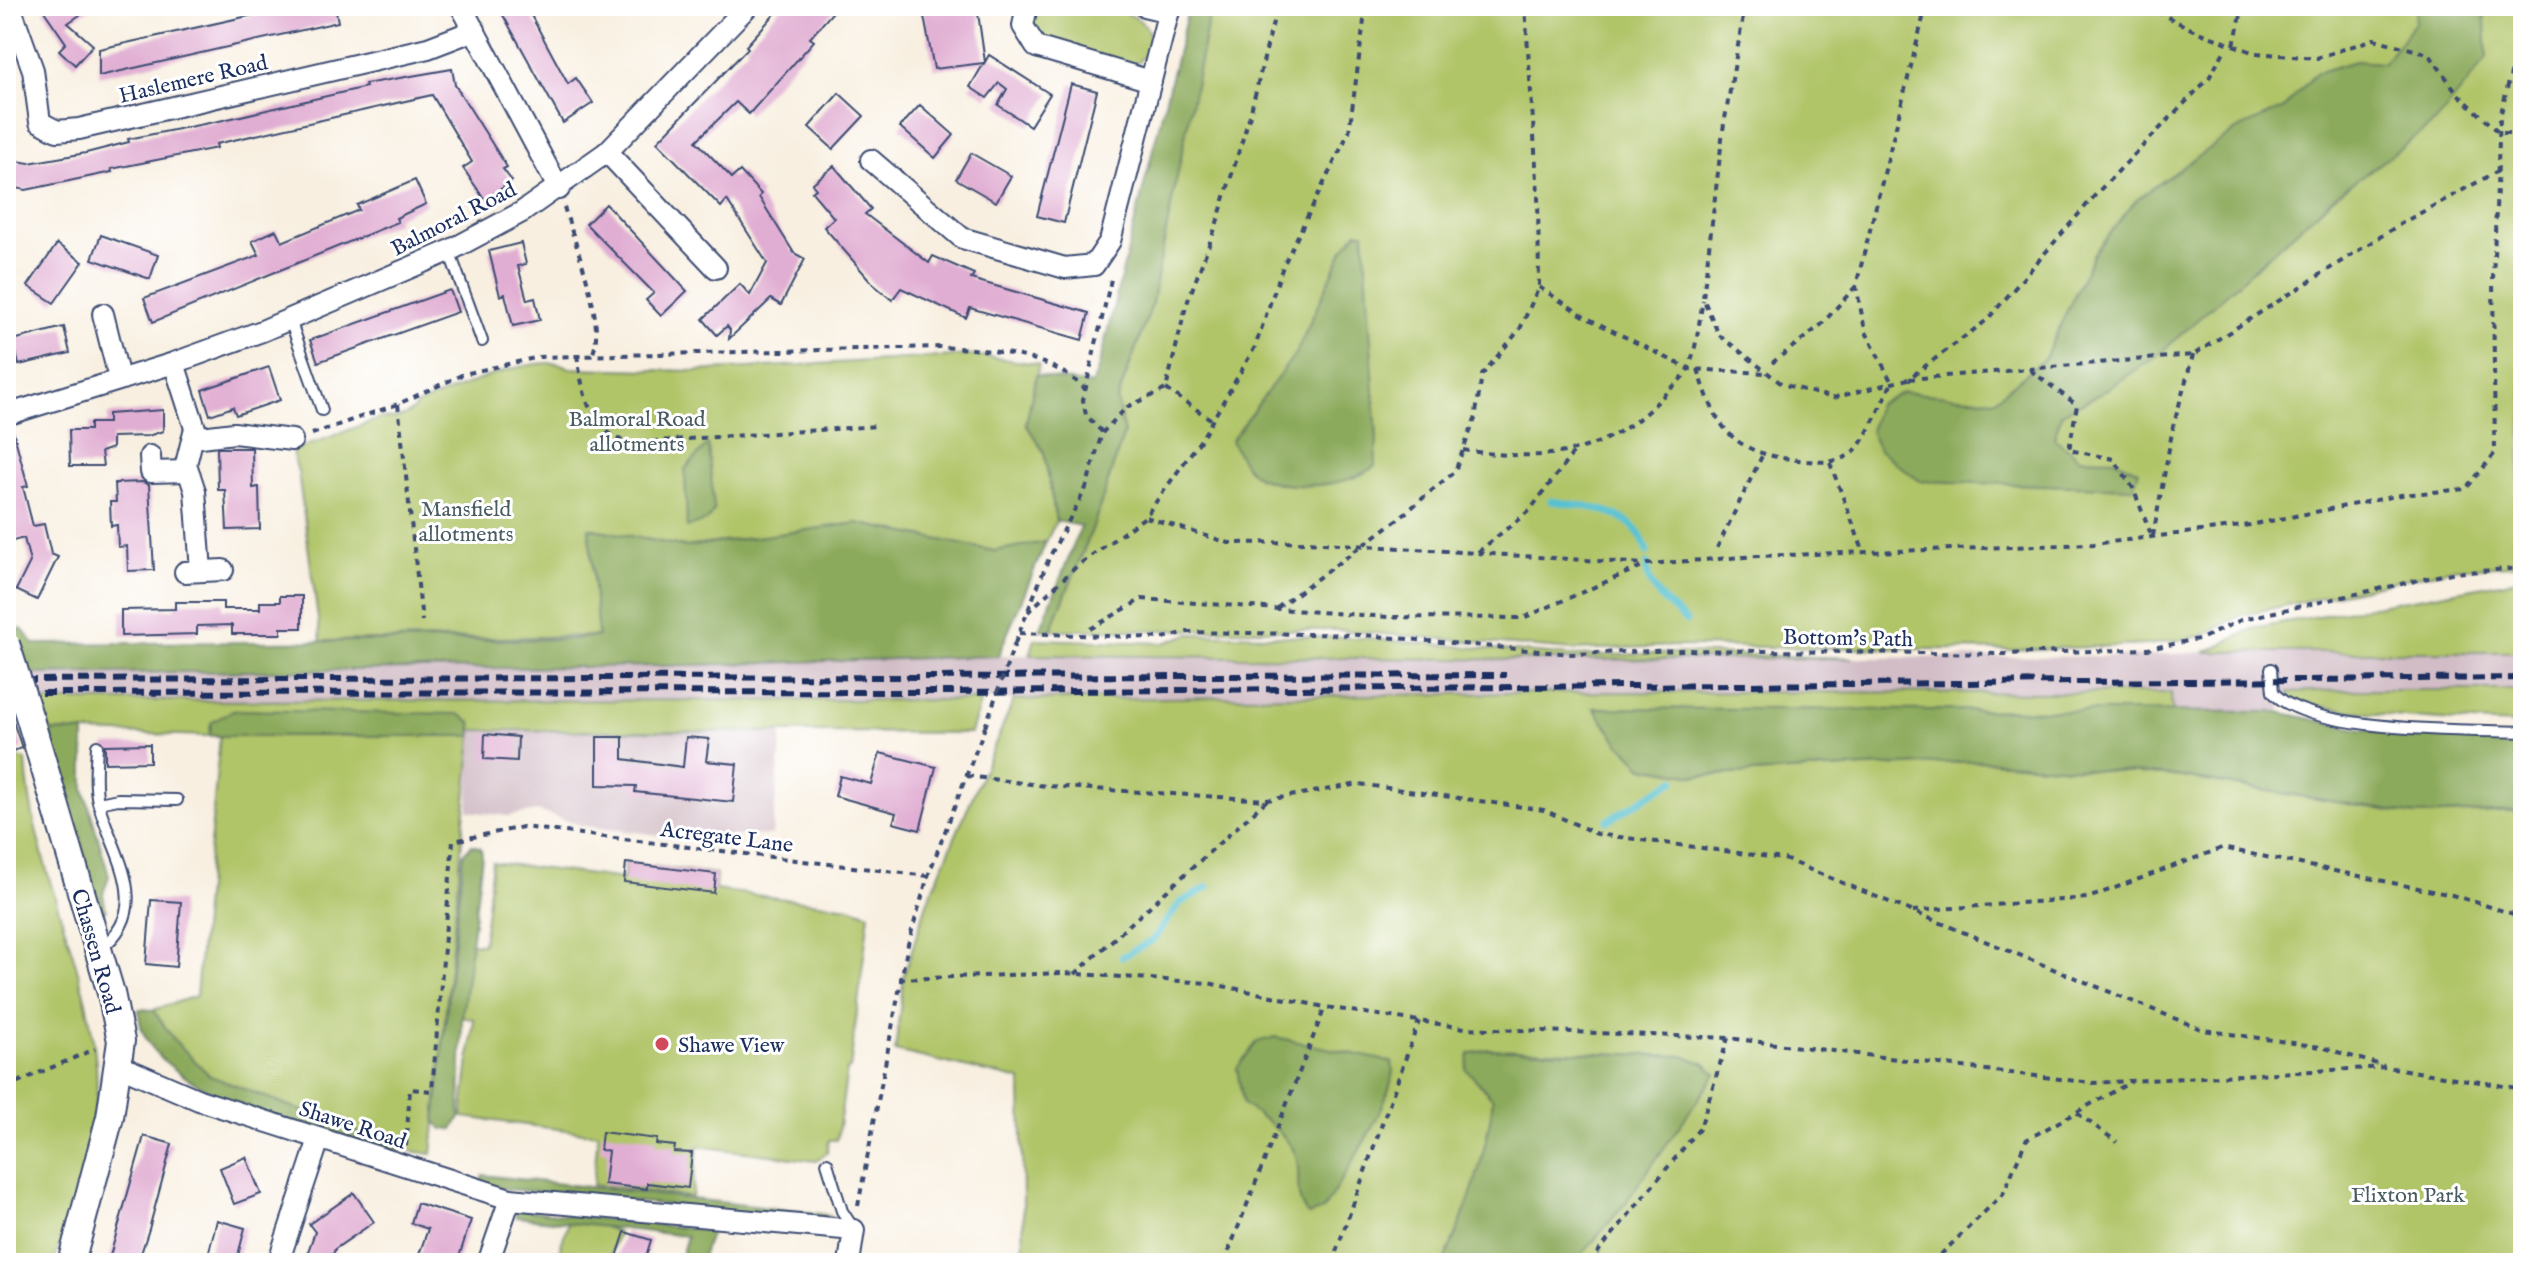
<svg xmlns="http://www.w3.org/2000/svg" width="2529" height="1269" viewBox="0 0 2529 1269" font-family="'IM FELL English',serif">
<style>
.industrial{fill:#d2bdc6}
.green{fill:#b0c468;stroke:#667a63;stroke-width:2}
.forest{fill:#8caa5c;stroke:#546c5d;stroke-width:2}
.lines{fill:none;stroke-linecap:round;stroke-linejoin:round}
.stream{stroke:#56c1d0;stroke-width:7}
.building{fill:#e1aed3}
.service-casing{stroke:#3c4c72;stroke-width:14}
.minor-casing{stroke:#3c4c72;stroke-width:24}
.tertiary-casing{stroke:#3c4c72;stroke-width:30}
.path{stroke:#3c4c72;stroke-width:4;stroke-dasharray:6 6;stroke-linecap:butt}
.service{stroke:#fff;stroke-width:10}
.minor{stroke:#fff;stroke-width:20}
.tertiary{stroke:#fff;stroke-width:26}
.rail{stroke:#1b2f5e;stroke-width:6;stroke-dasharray:12 6;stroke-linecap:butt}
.tertiary-bridge-casing{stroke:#3c4c72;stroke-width:30;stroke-linecap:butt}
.path-bridge{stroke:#3c4c72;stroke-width:4;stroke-dasharray:6 6;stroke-linecap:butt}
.tertiary-bridge{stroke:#fff;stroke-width:26}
.poi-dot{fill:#d1495b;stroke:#fff;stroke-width:3}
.labels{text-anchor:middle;stroke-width:6;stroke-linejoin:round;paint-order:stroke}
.street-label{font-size:22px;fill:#1b2f5e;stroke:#fff}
.park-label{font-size:22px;fill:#485c61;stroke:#fff}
.poi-label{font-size:22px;fill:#1b2f5e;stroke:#fff;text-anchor:start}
</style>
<rect width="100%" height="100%" fill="#fff"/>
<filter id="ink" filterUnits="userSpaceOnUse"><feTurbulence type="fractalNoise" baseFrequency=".0125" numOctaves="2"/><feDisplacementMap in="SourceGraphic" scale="16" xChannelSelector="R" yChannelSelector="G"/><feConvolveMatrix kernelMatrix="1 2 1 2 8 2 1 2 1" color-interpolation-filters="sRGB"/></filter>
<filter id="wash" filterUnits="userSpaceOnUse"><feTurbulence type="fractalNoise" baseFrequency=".006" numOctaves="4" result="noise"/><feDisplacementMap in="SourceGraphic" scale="32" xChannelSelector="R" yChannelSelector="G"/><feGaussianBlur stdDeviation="1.8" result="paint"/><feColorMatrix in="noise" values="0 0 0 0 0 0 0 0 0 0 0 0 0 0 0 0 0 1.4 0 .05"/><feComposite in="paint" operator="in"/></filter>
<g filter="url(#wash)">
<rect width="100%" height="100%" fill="#f8efe0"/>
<g class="industrial">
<path d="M2205,652H2523V690L2289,692L2279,712L2172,711L2171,693L1610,692L1014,700H6V675L27,674L658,666L1030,655L1555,660L2142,656Z"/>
<path d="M472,730L782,733L772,835L676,837L584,826L537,811L508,816L468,811Z"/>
</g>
<g class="green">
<path d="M1036,6C1071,6 1168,0 1147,54L1132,66C1102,58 1016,52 1036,6Z"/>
<path d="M1210,6H2523V412L2515,553L2523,554V564L2450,569L2242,615L2202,636L2148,645L2010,650L1677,646L1572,650L1338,630H1051L1093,527L1124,433L1117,400L1151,307Z"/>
<path d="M973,355L1039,364L1026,424L1044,452L1056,521L1046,542L994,551L857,523L686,547L589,528L599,636L321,641L298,472L292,451L381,418C396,420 408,417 417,405C451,392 540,348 570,368L696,371Z"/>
<path d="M2523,579V652H2205L2257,627Z"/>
<path d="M1189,634L1364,638L1571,656L1680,653L1852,658L1555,660L1030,655L1035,639L1164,643Z"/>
<path d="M2348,690H2523V724C2444,722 2368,716 2291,701L2288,692Z"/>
<path d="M1610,692L2171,693L2172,711L1694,776L1980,761L2176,776L2416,815L2523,811V1263H1024L1021,1080L895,1051L904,975L928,900L1014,700Z"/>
<path d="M981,700L971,733L472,730L471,722L211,723L210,736L50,731L43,701Z"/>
<path d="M220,736H472L432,1154L405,1150L210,1076L175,1041L153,1010L196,996Z"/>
<path d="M6,755L26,760C31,872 96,973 97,1086C97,1146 71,1206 54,1263H6Z"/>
<path d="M492,862L623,879L626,863L716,874L715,890L850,907L869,914L850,1069L847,1070L837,1140H829L827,1153L816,1161L698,1146L692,1197L593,1185L598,1134L462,1117L474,1019L462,1017L470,943L483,944Z"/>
<path d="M571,1215L618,1232L608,1263H551L556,1260Z"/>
</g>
<g class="forest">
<path d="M1189,6H1211L1151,307L1117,400L1124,433L1093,527L1051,630H1040L1081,526L1056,521L1044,452L1026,424L1036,375L1091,385L1097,373Z"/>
<path d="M2417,6H2484L2487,58L2436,122L2335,196L2157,356L2100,394L2062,413L2054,438L2079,458L2114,459L2139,471L2133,488L1920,481L1879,450L1870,431L1878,404L1903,392L1994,400L2045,358L2094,253L2137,199L2236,130L2284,108L2316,73L2355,61L2384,63L2415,23Z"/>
<path d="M1357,232H1364L1377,439L1375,466C1347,487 1295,491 1261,478C1246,472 1238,454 1231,441L1297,351L1343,250Z"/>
<path d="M708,444L714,510L707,521L687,527L685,469Z"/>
<path d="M857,523L994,551L1046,542L998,656L658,666L27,674L13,629H22L34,644L570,639L598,636L589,528L686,547Z"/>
<path d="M1594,708L2279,712L2362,730L2523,739V811L2416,815L2176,776L1980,761L1694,776L1643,767L1618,742Z"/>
<path d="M233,710L459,714L471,722L472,736H210L211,723Z"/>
<path d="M50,731L84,732V789L109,876L103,894L106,910L99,912Z"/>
<path d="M472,845L481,848L482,856L462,1018L460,1117L453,1130L443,1129L435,1122L463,854Z"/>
<path d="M139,1009L153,1010L175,1041L210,1076L405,1150L392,1152C331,1134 135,1093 139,1009Z"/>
<path d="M1275,1037L1392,1062C1401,1092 1340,1181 1323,1210L1308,1215C1293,1196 1301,1181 1297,1159C1291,1136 1261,1117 1243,1104L1237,1068L1257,1042Z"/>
<path d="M1488,1049L1683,1056L1704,1063L1716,1074L1624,1205L1575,1263H1443C1468,1210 1486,1158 1493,1099L1466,1069L1469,1054Z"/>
<path d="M483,1175L822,1214L832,1217L829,1221L488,1187L481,1179Z"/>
<path d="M513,1209L711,1231L700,1263H679L687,1236L517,1217Z"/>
</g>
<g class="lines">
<g class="stream">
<path d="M1551,501C1589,507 1637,509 1647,552"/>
<path d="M1647,564C1645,589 1669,606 1686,621"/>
<path d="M1607,821L1675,780"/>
<path d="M1122,957L1153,940L1180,903L1208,887"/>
</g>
</g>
<g id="blocks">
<g class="building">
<path d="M55,6H93L68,23L93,45L75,65L59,50L66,43L44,11Z"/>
<path d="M294,6H335L338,22L99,76V49Z"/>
<path d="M498,6H526L568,84L576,78L593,103L563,123Z"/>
<path d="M782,6H838L810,38L814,41L749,114L736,102L696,141L732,178L740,171L761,194L759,197L794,253L805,259L781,305L771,299L729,339L730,330L727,326L717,335L703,319L740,284L750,295L767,263L727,200L721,207L657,142L748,48L746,46Z"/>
<path d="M922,6H977L985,62L989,55L1050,94L1030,126L998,105L1007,89L999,83L987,98L970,87L984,63L934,69Z"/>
<path d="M452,69L455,85L507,167L503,169L512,181L485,200L463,168L472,162L432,95L216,144L217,148L111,169L112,172L26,190L6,186L11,160L29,163L86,153L129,142L128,139L219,121L366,87L365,84Z"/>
<path d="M1071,84L1097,91L1064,223L1037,216Z"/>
<path d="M839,93L864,116L833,149L809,127Z"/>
<path d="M920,105L954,135L935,158L900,127Z"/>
<path d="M971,153L1011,176L996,202L956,179Z"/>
<path d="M834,166L871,209L865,214L929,263L933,256L974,274L971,279L1089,313L1082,340L970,308L966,318L901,288L892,300L874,285L824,227L834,218L812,192L816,189L812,184Z"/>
<path d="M415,180L426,204L396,218L398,222L153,322L144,298L259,255L252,241L276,230L282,242L359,210L357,205Z"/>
<path d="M606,204L687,291L661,316L646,300L654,293L586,224Z"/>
<path d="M101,235L158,255L150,279L92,259Z"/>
<path d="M521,243L526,264L518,266L527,300L535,298L540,320L513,326L505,294L500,296L489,251Z"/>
<path d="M57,244L83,262L54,303L28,286Z"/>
<path d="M450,290L458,312L318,362L310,340Z"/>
<path d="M64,327L70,353L19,365L13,340Z"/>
<path d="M269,367L280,400L236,415L233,407L210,415L202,390Z"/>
<path d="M163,410V431L148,436L112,437V448L101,452L103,466H70L69,430H90V423H108V414Z"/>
<path d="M12,427L28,486L23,487L33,526L44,524L51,554L58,557L37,600L16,590L30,562L24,538L9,542L6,529V428Z"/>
<path d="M217,448H252L253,488L259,487L260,529L227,530L225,490H218Z"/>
<path d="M143,482L149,485L154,570L128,571L127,546L118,547L117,525L111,526L110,502H116L115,483Z"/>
<path d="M280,596H302V628H281V634H232V625L197,626V634L121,636V610L175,609V602H223V609H260V602H280Z"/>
<path d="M6,701L22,748L6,753Z"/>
<path d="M485,734L518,737L517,761L484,759Z"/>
<path d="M597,737H623V759L683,767L686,737L709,739L706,761L737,764L733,802L635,792L636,786L597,785Z"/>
<path d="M150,744V762L105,763V745Z"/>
<path d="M880,753L936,767L920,830L893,823L896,813L835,796L840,776L871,784Z"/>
<path d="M626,863L716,874L714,893L624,882Z"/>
<path d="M151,900L181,902L176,967L146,964Z"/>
<path d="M602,1132L657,1139L656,1144L675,1146L674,1152L692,1153L688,1188L647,1183V1189L604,1184L608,1151L600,1150Z"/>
<path d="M144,1136L172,1144L149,1229L138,1263H108Z"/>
<path d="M246,1157L261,1194L234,1204L220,1168Z"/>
<path d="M354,1193L374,1222L335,1249L330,1263H304L315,1232L309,1224Z"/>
<path d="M417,1203L471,1220L457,1263H416L428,1229L411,1223Z"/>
<path d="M217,1220L245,1228L236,1263L207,1259Z"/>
<path d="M625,1232L651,1240L644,1263H615Z"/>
</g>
</g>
</g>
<g filter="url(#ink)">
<use href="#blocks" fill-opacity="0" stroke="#3c4c72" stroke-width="2"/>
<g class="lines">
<defs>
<g id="service">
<path d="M449,251L482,341"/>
<path d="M290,320L322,410"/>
<path d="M2271,669L2273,692C2306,733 2470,730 2523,732"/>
<path d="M97,746C96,764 94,784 98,802C112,853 156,907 100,949"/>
<path d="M99,803L118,799L177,800"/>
<path d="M827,1163L842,1211L853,1228"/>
</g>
<g id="minor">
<path d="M10,6L33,70L40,122L57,131L79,129L428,48L475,30"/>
<path d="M461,6L559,189"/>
<path d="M1027,6L1023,26L1036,47L1151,81"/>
<path d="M1144,6L1169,12"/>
<path d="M607,152L716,268"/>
<path d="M871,160L962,238L1065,268L1094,265L1110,241L1170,6"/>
<path d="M103,314L119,378"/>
<path d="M174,363L195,428L186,464L195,491L201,571"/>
<path d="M6,415L174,363L262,331L449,251L522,212L607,152L748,6"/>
<path d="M193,438L234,433L292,440"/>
<path d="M150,456L151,472L187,471"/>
<path d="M185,572L223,570"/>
<path d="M120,1066L199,1100L510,1199L488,1263"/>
<path d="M510,1199L854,1230L849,1263"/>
<path d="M278,1263L319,1139"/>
</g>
<path id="tertiary" d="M30,719L111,993L121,1041L110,1117L71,1263"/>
</defs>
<use href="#service" class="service-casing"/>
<use href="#minor" class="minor-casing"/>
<use href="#tertiary" class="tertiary-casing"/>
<g class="path">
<path d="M1745,6L1723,130L1703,298L1719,335L1782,384L1833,398L1908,379L1987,320L2097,193L2209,78L2226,48"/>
<path d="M2146,6L2195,31L2255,53L2317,58L2374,39L2429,54L2458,94L2500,133H2523"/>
<path d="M2519,6L2523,23"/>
<path d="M2234,45L2243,6"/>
<path d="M6,152L13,140"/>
<path d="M564,207C574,241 606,321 593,353"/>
<path d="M1539,287L1587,318L1689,369L1766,373"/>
<path d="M577,355C583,393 588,429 628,443L878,426"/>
<path d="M1772,363L1821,325L1856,286"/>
<path d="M1698,369C1717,430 1732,453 1798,460C1818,462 1835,465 1852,453C1865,444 1883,399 1892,383L1865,330L1856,286L1926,6"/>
<path d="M2030,370L2077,405L2069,450L2114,459L2133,488L2152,537"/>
<path d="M1909,379L2193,355L2402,223L2498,171"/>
<path d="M1166,389L1212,420"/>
<path d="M398,404L422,621"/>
<path d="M1102,432L1086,415L1083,400L1112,275"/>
<path d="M312,434L398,404L464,374L539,357L940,347C989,350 1049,352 1086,390"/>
<path d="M1463,450C1543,462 1607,458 1665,394C1673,386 1685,377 1689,367C1697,347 1699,321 1703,300"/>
<path d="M1830,463L1864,553"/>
<path d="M1146,517L1229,543L1308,542L1645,564"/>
<path d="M2153,536L2173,427L2193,355"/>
<path d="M1717,548L1762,456"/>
<path d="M1478,552L1530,510L1573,453"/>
<path d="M1277,608L1397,520L1455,471L1475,419L1482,375L1520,329L1539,287L1538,194L1525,6"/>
<path d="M1028,612L1077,566L1145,517L1202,438L1255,347L1283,266L1349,132L1366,6"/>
<path d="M1090,629L1142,599L1388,617L1523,618L1647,564L1758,556L2094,544L2250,525L2401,495L2466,489L2495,453L2493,279L2500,117L2523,26"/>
<path d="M1019,633L1163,638L1188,632L1364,635L1571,654L1682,650L2005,654L2148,649L2203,638L2243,619L2451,573L2523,568"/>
<path d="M1015,643L1049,558L1086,488L1102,433L1127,407L1166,389L1186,306L1216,226L1250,115L1277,6"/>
<path d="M967,776L1047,786L1267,800L1359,784L1544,810L1597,834L1784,859L2203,1030L2321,1047L2384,1066"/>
<path d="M1913,911L2088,898L2222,848L2452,895L2523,917"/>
<path d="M1075,974L1266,801"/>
<path d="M899,979L1064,973L1208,983L1325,1007L1465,1028L1728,1038L2092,1083L2387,1067L2523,1089"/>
<path d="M6,1087L95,1049"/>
<path d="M2077,1113L2117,1142"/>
<path d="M406,1146L410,1089L432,1091L453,841L523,827L928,876"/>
<path d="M858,1206L908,944L928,876L985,727"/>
<path d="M1224,1263L1325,1007"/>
<path d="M1332,1263L1419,1021"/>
<path d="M1589,1263L1700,1128L1728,1038"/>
<path d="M1932,1263L2003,1194L2026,1140L2131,1082"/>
</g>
<use href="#service" class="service"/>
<use href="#minor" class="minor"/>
<use href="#tertiary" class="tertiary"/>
<g class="rail">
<path d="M6,680L1506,675"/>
<path d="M6,693L955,692L2523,678"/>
</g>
<defs>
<path id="tertiary-bridge" d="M6,644L30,719"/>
</defs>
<use href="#tertiary-bridge" class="tertiary-bridge-casing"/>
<path class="path-bridge" d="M985,727L1015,643"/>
<use href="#tertiary-bridge" class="tertiary-bridge"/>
</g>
</g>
<circle class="poi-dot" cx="662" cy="1044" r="8"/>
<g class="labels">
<g class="street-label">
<text transform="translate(193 78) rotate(-13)" y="8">Haslemere Road</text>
<text transform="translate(453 218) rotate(-27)" y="8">Balmoral Road</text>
<text transform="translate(1848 637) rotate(1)" y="8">Bottom's Path</text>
<text transform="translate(727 836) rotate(7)" y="8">Acregate Lane</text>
<text transform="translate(97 951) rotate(74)" y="8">Chassen Road</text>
<text transform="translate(353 1124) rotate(18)" y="8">Shawe Road</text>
</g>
<g class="park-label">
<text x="637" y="426">Balmoral Road<tspan x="637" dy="25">allotments</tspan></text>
<text x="466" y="516">Mansfield<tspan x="466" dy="25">allotments</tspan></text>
<text x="2408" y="1202">Flixton Park</text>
</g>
<g class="poi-label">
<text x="678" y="1052">Shawe View</text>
</g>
</g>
<rect width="2529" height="1269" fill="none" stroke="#fff" stroke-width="32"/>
</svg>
